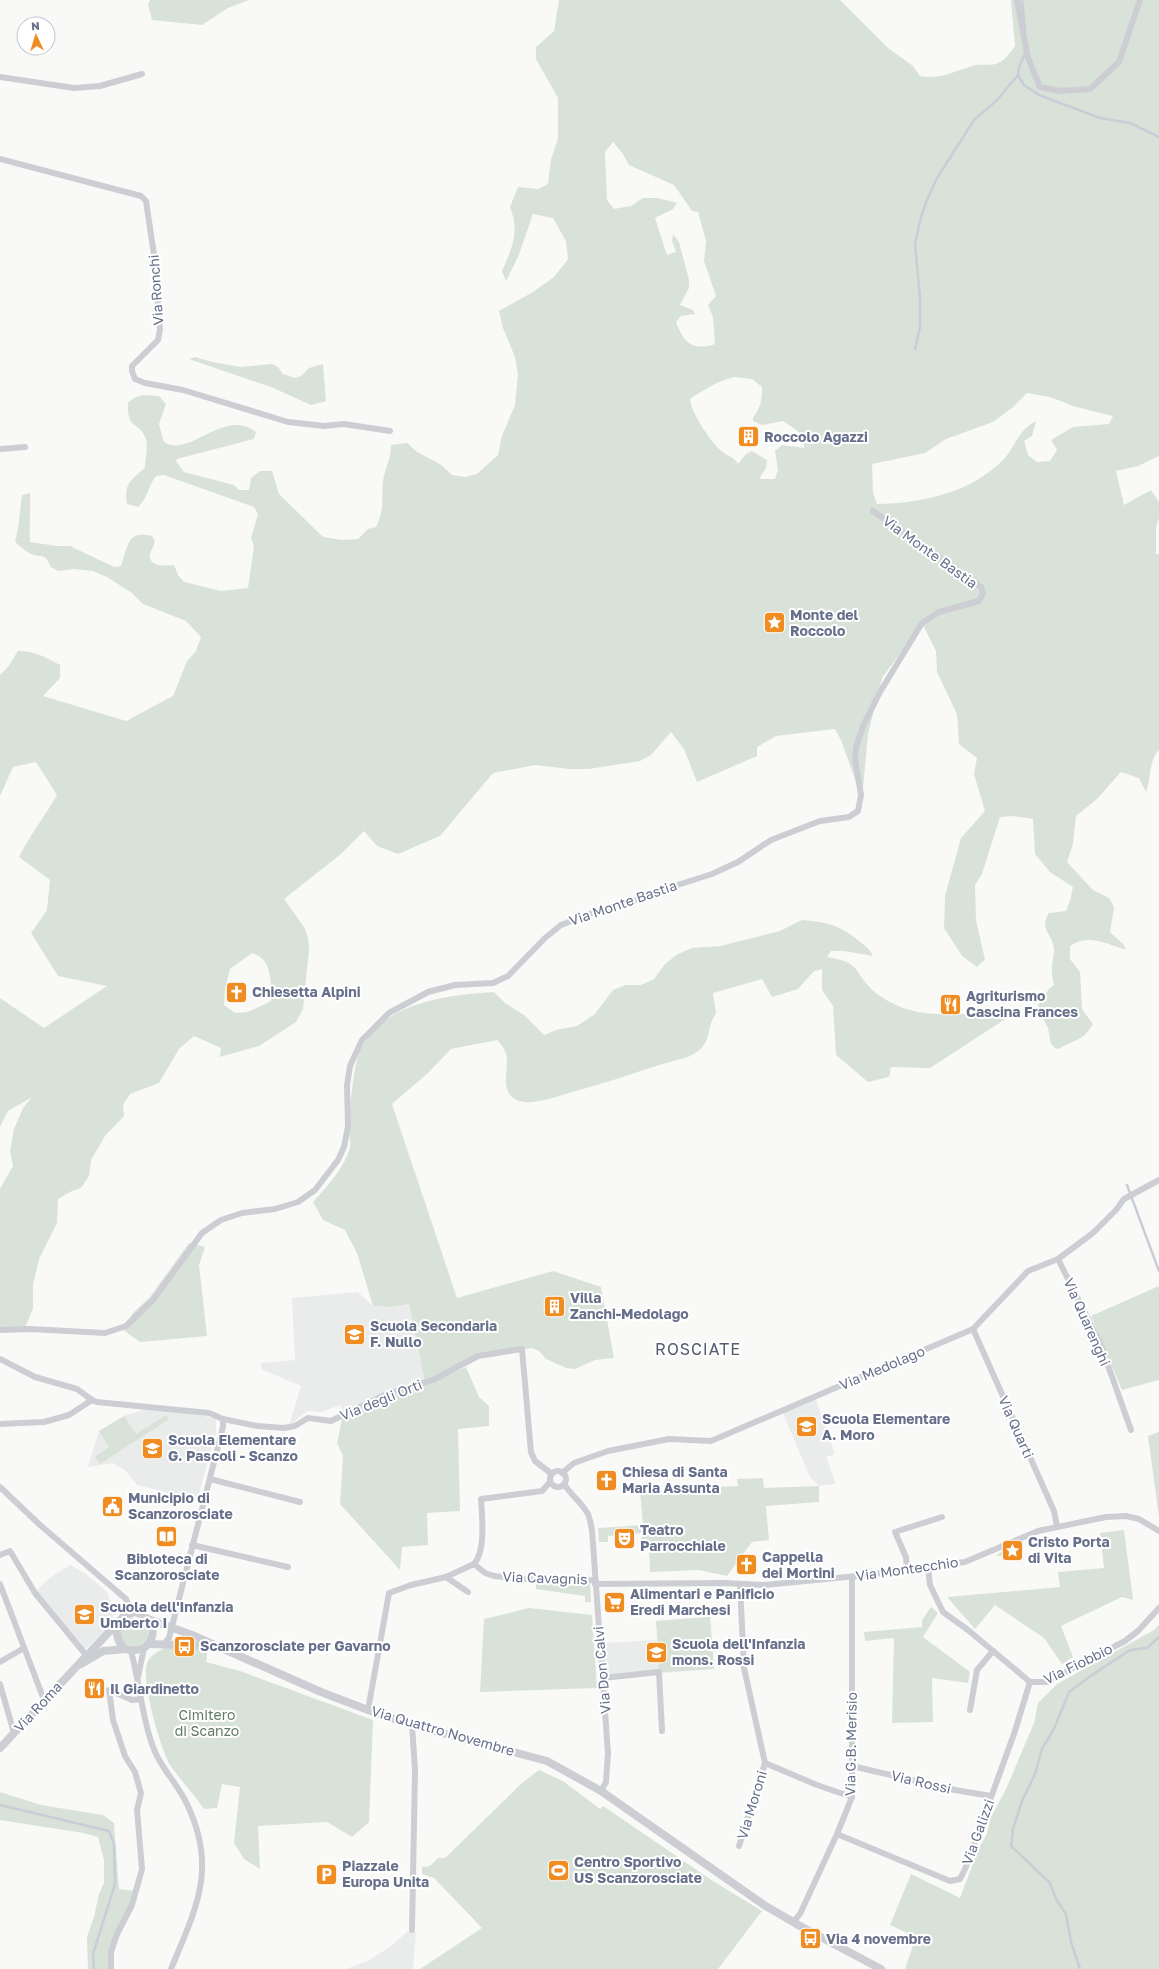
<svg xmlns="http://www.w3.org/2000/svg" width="1159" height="1969" viewBox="0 0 1159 1969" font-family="'Golos Text',sans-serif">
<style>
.built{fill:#eaebeb}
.green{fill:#d9e2d8;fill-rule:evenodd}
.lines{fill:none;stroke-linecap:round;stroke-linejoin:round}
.stream{stroke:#c8ced6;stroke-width:2.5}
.minor{stroke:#cdced3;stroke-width:6}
.tertiary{stroke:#cdced3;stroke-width:8}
.labels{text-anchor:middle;stroke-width:4;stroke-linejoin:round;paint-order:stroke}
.street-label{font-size:14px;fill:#67708b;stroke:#fff}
.poi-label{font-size:14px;font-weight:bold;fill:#67708b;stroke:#fff;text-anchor:start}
.park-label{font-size:14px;fill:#627b65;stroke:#fff}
.quarter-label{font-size:16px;letter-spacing:1px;fill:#555c6f;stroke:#fff}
</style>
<rect width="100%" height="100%" fill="#f9faf8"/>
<g class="built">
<path d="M358,1292L373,1306L392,1307L409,1304L425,1382L344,1412L340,1405L322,1412L307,1411L289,1426L301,1386L261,1369V1363L295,1360L292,1298Z"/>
<path d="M815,1397L835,1454L826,1457L836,1484L819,1486L810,1477L782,1411Z"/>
<path d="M145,1409L188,1412L216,1419V1433L197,1500L137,1485L125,1470L113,1463L88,1467L99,1431L124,1416Z"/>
<path d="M70,1565L86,1574L107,1592L113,1608V1623L83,1651L35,1593L48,1579Z"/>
<path d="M710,1617L714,1669L603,1678L601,1643L657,1640L656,1621Z"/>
<path d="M408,1931L416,1932L413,1969H346L368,1961L390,1947Z"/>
</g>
<g class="green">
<path d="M150,0H249L228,8L202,25L152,20L148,4Z"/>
<path d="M559,0H840L888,48L913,66L920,76C943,80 955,70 976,65C983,64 992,66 998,63C1005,60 1011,52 1015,46L1011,0H1159V456L1138,466L1116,471L1124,505L1151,490L1159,502V518L1156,528V554H1159V750C1149,759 1151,779 1146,792L1139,778L1121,772L1097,799L1076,816L1073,844L1067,862L1093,890L1109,898L1112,903L1114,908L1110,932L1124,945L1126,950C1107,944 1088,933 1070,946V959L1080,972L1082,1009L1093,1024C1081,1043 1076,1038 1059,1049L1055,1048L1051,1044L1048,1028L1040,1013L1038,1005L1049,989L1054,985C1053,979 1051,972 1052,966C1052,961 1054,956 1054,951C1054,934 1038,931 1049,913L1066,911L1070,901L1073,887L1050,872L1035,854L1033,819L1013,816L1000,817L982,874L975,885L976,920L985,960L977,967L962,956L944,928L945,896L961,838L985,811L974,774L977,758L959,744L957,714L937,672L936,651L922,623L882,678L868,734L863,789L857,785L841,740L835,729L776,736L757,747V756L697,782L684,749L671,732L651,755L640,761L589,769H569L535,765L493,773L440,836L398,854L377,846L364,831L341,854L284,899L304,927L308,937L309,950L303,1009L296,1022L259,1046L220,1057L221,1048L194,1036L179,1049L159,1083L130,1094L123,1105L124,1116L105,1136L91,1160L89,1176L81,1188L72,1191L58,1199L57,1223L39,1259L33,1285V1308L25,1328H0V1189L13,1166L10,1151L14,1129L23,1108L32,1097L8,1111L0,1127V998L44,1028L107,986L58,976L31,933L47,910L50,880L19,857C30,835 45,816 57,795L36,762L13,767L0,796V675L8,667L18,651C35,651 45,657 60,665V678L43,696L126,721L173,696L187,661L196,651L201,637L186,621L143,604L132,593L107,577L93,571L74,569L58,571L51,567C44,552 45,559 31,554C25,551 20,546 15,542L18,528L22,495L30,493C31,509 29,525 30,542L57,546H70L114,567L121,566C128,547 127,529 152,536L155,541C154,546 151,550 150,554C147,567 167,566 174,565L178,575L184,582L221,591L248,588L254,546L251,538L258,514L254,507L164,475L156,476C148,486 148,498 138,507L127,504C123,484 132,479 145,468C145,459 149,444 145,437C138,420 127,431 128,403C137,393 147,395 159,396L166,404L159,424L164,442C189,459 224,407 256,432L254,439L177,459L176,461L184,472L234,485L239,490H249L251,478L260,471H272L279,494L323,537L342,540L358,539L368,529L376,527C385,508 381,501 383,481C385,469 391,458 391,445L407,443L417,452L440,464L452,475L465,477L477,474L498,455L502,436L515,405L518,374L515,357L503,328L499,311L533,292L554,277L568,259L566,241L553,218L533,214L518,257L506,281L502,271C512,248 520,232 510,207L518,187L538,189L548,184L551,159L558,139V98L536,59V47L554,31ZM613,142L623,154L629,165L674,185L692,211L698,212L706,241L704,261L716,296L708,305L713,317L715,344C693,351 684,344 676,322L681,316L695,314L693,310L680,305L689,288V280L679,242L673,234L672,241L676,252L667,255L655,218L673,209L677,203L658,198H643L631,206L614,209L607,200L605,152ZM734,377L752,379L762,387C762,401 761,406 753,418V421L762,425L783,421C794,429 806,433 804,448L782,445L775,451L778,470L775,479H759L766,468L767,460L752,451L746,454L738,464C734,457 730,457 724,453C713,446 690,411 690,399C705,389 718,381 734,377ZM1027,393L1050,397L1076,407L1113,416L1109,424L1073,427L1051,440L1057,450L1050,461L1037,462L1028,455L1024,441L1032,436L1036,421C1032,423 1028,426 1024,430C1016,438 1012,451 1003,460C970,493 923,503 877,504L873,493L872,464L925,453L946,439L993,422L1012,408ZM252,953C273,959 271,983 271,1001L248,1012L235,1013L224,1005L225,989L230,969Z"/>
<path d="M195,357L212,362L241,367L272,364L278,367L283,374L295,378L301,376L309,368L323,364L326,401L311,405L271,387L189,359Z"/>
<path d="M802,920C826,922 840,925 859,941C865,946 870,949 873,956L844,951H831L827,957C836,959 846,960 853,966C858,970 861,978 866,983C871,990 881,997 888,1001C922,1021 968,1014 1006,1010L1010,1016L930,1068L891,1067L889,1077L868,1082L836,1055L833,1006L822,990V969L814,971L798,989L772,997L762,979L713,993L716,1013C703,1034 715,1044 688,1057C649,1067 611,1082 572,1092C559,1096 545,1101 531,1102C524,1103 516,1101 511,1096C497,1080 518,1059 497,1040L451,1049L428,1073L392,1104L457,1298L553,1271L601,1287L614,1358L595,1360L575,1369L566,1368L553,1362L546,1359L539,1351L532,1348L478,1356L425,1382L409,1304L392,1307L373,1306L357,1253L345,1230L323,1220L313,1202C327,1187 345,1167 350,1147C351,1143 349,1137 349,1132C349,1121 349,1110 351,1099C353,1083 354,1066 360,1051C382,1002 447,995 494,992L505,1003L524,1015L544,1035L556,1030L577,1026L595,1014L613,990L626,985H641L654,979L665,964L678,954L692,948L720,946L780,931Z"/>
<path d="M189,1243L205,1247L199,1265L207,1336L140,1342L122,1329L133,1313L150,1297Z"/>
<path d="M1159,1286V1380L1122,1390L1091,1316Z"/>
<path d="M466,1367L479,1397L489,1406V1426L458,1429L460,1511L427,1513L428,1545L402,1547L400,1570L340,1504L343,1456L337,1443L342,1419L383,1398L432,1382Z"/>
<path d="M166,1415L169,1419L100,1464L95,1457L109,1447L99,1431L124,1416L136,1434Z"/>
<path d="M1159,1432V1517L1148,1436Z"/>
<path d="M763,1478L764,1488L819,1486V1502L766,1506L769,1540L752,1542L727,1576L699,1570L650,1572L649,1546H640L642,1533L608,1536V1542H599L598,1528L643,1525L640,1491L738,1486L737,1479Z"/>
<path d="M1124,1530L1133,1600L1122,1597L1061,1626L1073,1657L1062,1664L1044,1638L995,1605L975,1629L947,1597L1060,1587L1058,1572L1104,1568L1100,1533Z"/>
<path d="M1018,1538L1020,1554L996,1556Z"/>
<path d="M536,1583L564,1585L590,1583L591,1602H585V1596L536,1589Z"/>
<path d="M931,1607L938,1613L923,1637L970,1672L968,1683L932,1678L933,1722L892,1723L894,1638L865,1641L864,1632L922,1627V1620Z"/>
<path d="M529,1608L592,1615L597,1688L480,1692L484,1619Z"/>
<path d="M710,1617L714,1669L659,1672L658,1660H651V1654L659,1653L656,1621Z"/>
<circle cx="134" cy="1632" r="14"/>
<path d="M1159,1625V1969H905L916,1937L890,1925L911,1874L960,1898L979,1848L987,1834L991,1817L1006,1789L1034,1723L1038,1703L1057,1684L1154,1630Z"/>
<path d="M167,1647L208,1649L206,1662L240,1671L373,1720L369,1822L352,1837L327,1822L258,1826L260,1869L244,1859L234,1843L240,1787L222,1784L217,1808L204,1809C194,1794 180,1780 170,1765C161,1750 139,1677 148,1661C152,1654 159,1651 167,1647Z"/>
<path d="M539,1770L563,1781L600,1809L603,1806L713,1881L762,1911L718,1969H420L482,1928L434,1878L422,1874V1867L430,1866L438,1858H445L522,1783Z"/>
<path d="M0,1792L41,1805L103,1815L114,1823L119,1889L136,1891L117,1934L111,1969H88L87,1937L94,1917L99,1894L104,1883V1860L98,1837L83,1833L0,1820Z"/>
</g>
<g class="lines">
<g class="stream">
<path d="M1022,0L1025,28"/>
<path d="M1025,53L1019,67L1018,75L1024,85L1039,95L1100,118L1130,123L1159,137"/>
<path d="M915,349L920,327V298L915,244L921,217L927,200L937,178L974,120L997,100L1018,75"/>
<path d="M1127,1185L1159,1271"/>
<path d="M0,1805L109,1831L114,1844L115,1884L93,1954L94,1969"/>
<path d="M1080,1969L1071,1942L1066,1914L1056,1899L1050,1883L1011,1846L1013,1829L1022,1801L1035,1774L1042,1749L1054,1729L1069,1692L1092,1675L1130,1650L1147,1648L1159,1637"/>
</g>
<g class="minor">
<path d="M1017,0L1028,58L1040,87L1060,91L1090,89L1119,62L1140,0"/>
<path d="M0,77L74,88L100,86L142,74"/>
<path d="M0,159L141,196L146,201L154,255L160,329L158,340L132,366V371L135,379L145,383L183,390L288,422L324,426L344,424L390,431"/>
<path d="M0,449L25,447"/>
<path d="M1058,1259L1100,1343L1131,1430"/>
<path d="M973,1329L1054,1511L1057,1526"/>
<path d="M0,1330L30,1329L105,1333L126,1326L153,1300L202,1233L221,1220L242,1213L275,1209L298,1202L315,1190L338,1160L344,1147L348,1126L347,1085L350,1066L362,1040L389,1013L428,992L455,985L493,983L508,976L545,938L561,925L592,913L633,901L665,889L712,874L738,862L771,840L820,821L849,817L858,811L861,795L855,759L856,748L863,726L880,692L922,623L939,612L979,601L983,593L981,587L967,577L873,511"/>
<path d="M0,1359L35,1377L77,1389L92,1400L97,1402L209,1413L223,1419L257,1426L284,1428L295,1426L308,1418L331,1421L387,1394L433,1380L478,1356L522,1349L531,1452L535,1461L552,1474"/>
<path d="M0,1424L44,1422L69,1415L92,1400"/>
<circle cx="558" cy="1479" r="8"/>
<path d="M562,1473L574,1463L608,1451L669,1439L711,1441L973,1329L1028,1271L1058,1259L1093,1233L1116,1210L1124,1199L1159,1180"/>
<path d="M210,1479L300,1502"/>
<path d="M564,1484C571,1495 582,1503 588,1514C590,1519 591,1525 592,1530L608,1753L606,1782L601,1791"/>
<path d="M0,1487L40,1525L126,1599L129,1605V1613"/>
<path d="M192,1545L288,1567"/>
<path d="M0,1555L10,1551L35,1593L86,1655"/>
<path d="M474,1564L485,1573L494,1576L563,1582L595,1580"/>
<path d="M928,1567L930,1585L943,1612L968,1630L1030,1682H1046L1125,1641L1138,1631L1159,1608"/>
<path d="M907,1570L906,1557L895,1532L942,1517"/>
<path d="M446,1577L468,1592"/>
<path d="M0,1584L44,1700"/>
<path d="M595,1584L724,1583L765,1585L867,1575L965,1562L1038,1531L1106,1517L1126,1516L1139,1519L1159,1531"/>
<path d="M164,1644L169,1638L223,1427V1419"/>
<path d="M131,1651C140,1684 142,1720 155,1752C163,1770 178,1785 187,1804C218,1869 196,1908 171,1969"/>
<path d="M0,1662L24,1648"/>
<path d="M138,1677L144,1648"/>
<path d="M603,1678L659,1672L662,1731"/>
<path d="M0,1684L14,1733"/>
<path d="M109,1690L113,1720L125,1756L135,1772L141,1793L137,1810L142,1869L132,1905L117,1934L111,1952V1969"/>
<path d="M109,1690L132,1700L141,1699"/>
<path d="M368,1710L389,1593L411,1585L446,1577L474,1564C486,1551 482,1515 481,1499L542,1491L550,1482"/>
<path d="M970,1710L977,1670L993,1651"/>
<path d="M765,1763L817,1785L852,1797"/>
<path d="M852,1766L955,1790L991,1796"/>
<path d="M837,1834L950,1881L960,1879L965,1869L1014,1734L1030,1682"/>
<path d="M739,1846L765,1763L744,1668L740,1585"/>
<path d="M794,1921L800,1914L837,1834L852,1797V1577"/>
<path d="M412,1930L415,1770L412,1725"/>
</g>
<g class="tertiary">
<path d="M148,1619L192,1635L321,1692L368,1710L412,1725L547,1761L601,1791L764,1905L800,1926L881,1969"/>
<path d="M148,1644L212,1646"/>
<path d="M81,1664L103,1651L126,1649"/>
<path d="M0,1748L124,1616L135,1612C153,1617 159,1635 144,1648C124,1655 117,1645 116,1626"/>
</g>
</g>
<defs>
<symbol id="building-square" viewBox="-11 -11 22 22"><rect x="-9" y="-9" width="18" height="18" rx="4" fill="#ef8d23" stroke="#fff"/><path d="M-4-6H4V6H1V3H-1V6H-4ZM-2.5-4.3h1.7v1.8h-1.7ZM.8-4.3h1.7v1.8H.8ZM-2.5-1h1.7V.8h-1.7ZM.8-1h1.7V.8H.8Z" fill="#fff"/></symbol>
<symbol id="sight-square" viewBox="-11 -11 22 22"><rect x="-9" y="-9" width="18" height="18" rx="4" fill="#ef8d23" stroke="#fff"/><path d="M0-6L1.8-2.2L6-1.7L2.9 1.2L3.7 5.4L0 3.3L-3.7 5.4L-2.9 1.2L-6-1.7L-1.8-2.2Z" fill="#fff"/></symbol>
<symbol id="church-square" viewBox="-11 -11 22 22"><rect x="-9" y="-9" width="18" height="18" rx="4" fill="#ef8d23" stroke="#fff"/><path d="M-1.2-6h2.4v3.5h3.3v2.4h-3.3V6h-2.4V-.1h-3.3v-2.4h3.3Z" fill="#fff"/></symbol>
<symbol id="restaurant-square" viewBox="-11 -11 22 22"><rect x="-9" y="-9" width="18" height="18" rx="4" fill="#ef8d23" stroke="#fff"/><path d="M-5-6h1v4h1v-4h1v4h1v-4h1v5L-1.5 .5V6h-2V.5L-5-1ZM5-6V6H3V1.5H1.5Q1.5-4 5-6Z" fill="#fff"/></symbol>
<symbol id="school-square" viewBox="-11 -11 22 22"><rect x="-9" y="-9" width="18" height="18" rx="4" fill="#ef8d23" stroke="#fff"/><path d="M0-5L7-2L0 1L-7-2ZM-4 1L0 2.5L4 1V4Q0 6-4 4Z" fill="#fff"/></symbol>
<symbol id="civic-square" viewBox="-11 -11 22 22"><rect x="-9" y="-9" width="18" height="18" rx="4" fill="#ef8d23" stroke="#fff"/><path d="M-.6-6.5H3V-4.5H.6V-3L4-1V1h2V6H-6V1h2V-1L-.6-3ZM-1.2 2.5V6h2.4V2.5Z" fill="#fff"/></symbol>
<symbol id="library-square" viewBox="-11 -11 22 22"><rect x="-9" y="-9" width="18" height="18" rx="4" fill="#ef8d23" stroke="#fff"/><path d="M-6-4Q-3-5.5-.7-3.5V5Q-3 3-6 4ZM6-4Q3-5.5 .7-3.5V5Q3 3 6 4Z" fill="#fff"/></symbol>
<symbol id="theatre-square" viewBox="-11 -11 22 22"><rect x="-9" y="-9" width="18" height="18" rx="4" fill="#ef8d23" stroke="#fff"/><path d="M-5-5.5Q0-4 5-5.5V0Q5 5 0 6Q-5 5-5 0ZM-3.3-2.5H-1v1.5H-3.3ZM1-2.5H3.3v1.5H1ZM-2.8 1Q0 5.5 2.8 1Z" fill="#fff"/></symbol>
<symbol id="supermarket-square" viewBox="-11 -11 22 22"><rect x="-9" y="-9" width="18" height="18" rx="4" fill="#ef8d23" stroke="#fff"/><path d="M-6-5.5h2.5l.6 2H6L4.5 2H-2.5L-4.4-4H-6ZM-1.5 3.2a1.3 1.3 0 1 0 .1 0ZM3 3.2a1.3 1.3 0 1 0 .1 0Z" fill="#fff"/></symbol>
<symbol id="bus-square" viewBox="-11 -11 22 22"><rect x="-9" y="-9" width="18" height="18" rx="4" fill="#ef8d23" stroke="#fff"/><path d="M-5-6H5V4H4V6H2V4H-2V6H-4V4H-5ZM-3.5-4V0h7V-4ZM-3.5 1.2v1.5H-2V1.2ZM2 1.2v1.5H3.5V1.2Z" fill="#fff"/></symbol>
<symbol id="stadium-square" viewBox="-11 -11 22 22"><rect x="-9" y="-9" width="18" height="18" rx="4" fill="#ef8d23" stroke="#fff"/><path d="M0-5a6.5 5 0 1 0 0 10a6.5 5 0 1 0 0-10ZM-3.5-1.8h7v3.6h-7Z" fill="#fff"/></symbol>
<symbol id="parking-square" viewBox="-11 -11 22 22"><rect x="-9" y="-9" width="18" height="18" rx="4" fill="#ef8d23" stroke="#fff"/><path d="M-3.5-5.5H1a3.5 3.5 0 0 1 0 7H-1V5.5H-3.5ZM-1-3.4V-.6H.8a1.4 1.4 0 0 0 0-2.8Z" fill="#fff"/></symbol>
</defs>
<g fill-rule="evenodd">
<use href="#building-square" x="736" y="424" width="25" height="25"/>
<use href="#sight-square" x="762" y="610" width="25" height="25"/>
<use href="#church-square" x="224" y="980" width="25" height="25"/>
<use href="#restaurant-square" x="938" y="992" width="25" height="25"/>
<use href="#building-square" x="542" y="1294" width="25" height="25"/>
<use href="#school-square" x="342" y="1322" width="25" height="25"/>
<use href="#school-square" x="794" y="1414" width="25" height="25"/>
<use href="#school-square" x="140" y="1436" width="25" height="25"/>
<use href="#church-square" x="594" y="1468" width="25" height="25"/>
<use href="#civic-square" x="100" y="1494" width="25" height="25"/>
<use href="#library-square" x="154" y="1524" width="25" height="25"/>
<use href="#theatre-square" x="612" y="1526" width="25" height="25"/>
<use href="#sight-square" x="1000" y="1538" width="25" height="25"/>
<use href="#church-square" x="734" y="1552" width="25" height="25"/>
<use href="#supermarket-square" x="602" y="1590" width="25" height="25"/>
<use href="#school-square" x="72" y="1602" width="25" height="25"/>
<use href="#bus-square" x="172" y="1634" width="25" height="25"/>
<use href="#school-square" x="644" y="1640" width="25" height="25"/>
<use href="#restaurant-square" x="82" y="1676" width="25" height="25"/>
<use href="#stadium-square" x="546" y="1858" width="25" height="25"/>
<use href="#parking-square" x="314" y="1862" width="25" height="25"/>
<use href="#bus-square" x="798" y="1926" width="25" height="25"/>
</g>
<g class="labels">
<g class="street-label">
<text transform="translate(156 290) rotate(-94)" y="5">Via Ronchi</text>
<text transform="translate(930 552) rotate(36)" y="5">Via Monte Bastia</text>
<text transform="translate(623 903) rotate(-19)" y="5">Via Monte Bastia</text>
<text transform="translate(1087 1322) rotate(66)" y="5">Via Quarenghi</text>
<text transform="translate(882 1368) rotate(-23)" y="5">Via Medolago</text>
<text transform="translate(381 1400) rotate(-22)" y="5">Via degli Orti</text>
<text transform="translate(1016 1427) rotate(66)" y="5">Via Quarti</text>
<text transform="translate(907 1569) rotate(-8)" y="5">Via Montecchio</text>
<text transform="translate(545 1578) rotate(2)" y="5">Via Cavagnis</text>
<text transform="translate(1078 1664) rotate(-26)" y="5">Via Fiobbio</text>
<text transform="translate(602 1670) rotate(-95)" y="5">Via Don Calvi</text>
<text transform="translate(38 1707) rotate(-47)" y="5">Via Roma</text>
<text transform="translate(443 1731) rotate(16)" y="5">Via Quattro Novembre</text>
<text transform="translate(851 1744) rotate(-89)" y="5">Via G.B. Merisio</text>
<text transform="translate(921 1782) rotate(13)" y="5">Via Rossi</text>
<text transform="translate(752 1805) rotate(-73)" y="5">Via Moroni</text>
<text transform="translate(978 1832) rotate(-70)" y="5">Via Galizzi</text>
</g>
<g class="poi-label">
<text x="764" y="442">Roccolo Agazzi</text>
<text x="790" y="620">Monte del<tspan x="790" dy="16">Roccolo</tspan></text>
<text x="252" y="997">Chiesetta Alpini</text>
<text x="966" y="1001">Agriturismo<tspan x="966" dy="16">Cascina Frances</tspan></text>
<text x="570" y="1303">Villa<tspan x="570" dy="16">Zanchi-Medolago</tspan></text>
<text x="370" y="1331">Scuola Secondaria<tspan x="370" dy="16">F. Nullo</tspan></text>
<text x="822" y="1424">Scuola Elementare<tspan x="822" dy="16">A. Moro</tspan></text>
<text x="168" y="1445">Scuola Elementare<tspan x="168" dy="16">G. Pascoli - Scanzo</tspan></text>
<text x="622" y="1477">Chiesa di Santa<tspan x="622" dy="16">Maria Assunta</tspan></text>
<text x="128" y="1503">Municipio di<tspan x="128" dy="16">Scanzorosciate</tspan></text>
<text x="640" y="1535">Teatro<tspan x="640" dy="16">Parrocchiale</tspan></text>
<text x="1028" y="1547">Cristo Porta<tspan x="1028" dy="16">di Vita</tspan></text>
<text x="762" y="1562">Cappella<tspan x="762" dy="16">dei Mortini</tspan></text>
<text x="167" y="1564" text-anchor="middle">Bibloteca di<tspan x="167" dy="16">Scanzorosciate</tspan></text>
<text x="630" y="1599">Alimentari e Panificio<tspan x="630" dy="16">Eredi Marchesi</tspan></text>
<text x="100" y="1612">Scuola dell'Infanzia<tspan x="100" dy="16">Umberto I</tspan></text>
<text x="672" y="1649">Scuola dell'Infanzia<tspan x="672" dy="16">mons. Rossi</tspan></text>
<text x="200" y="1651">Scanzorosciate per Gavarno</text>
<text x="110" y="1694">Il Giardinetto</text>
<text x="574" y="1867">Centro Sportivo<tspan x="574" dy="16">US Scanzorosciate</tspan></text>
<text x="342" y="1871">Piazzale<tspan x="342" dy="16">Europa Unita</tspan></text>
<text x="826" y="1944">Via 4 novembre</text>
</g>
<g class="park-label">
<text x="207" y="1720">Cimitero<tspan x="207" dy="16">di Scanzo</tspan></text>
</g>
<g class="quarter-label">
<text x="698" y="1355">ROSCIATE</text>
</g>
</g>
<g transform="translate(36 36) rotate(356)"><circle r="19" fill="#ffffff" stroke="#c2c6d1"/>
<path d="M0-3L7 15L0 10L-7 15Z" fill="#ef8d23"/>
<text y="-6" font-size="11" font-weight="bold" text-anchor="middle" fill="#67708b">N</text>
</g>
</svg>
